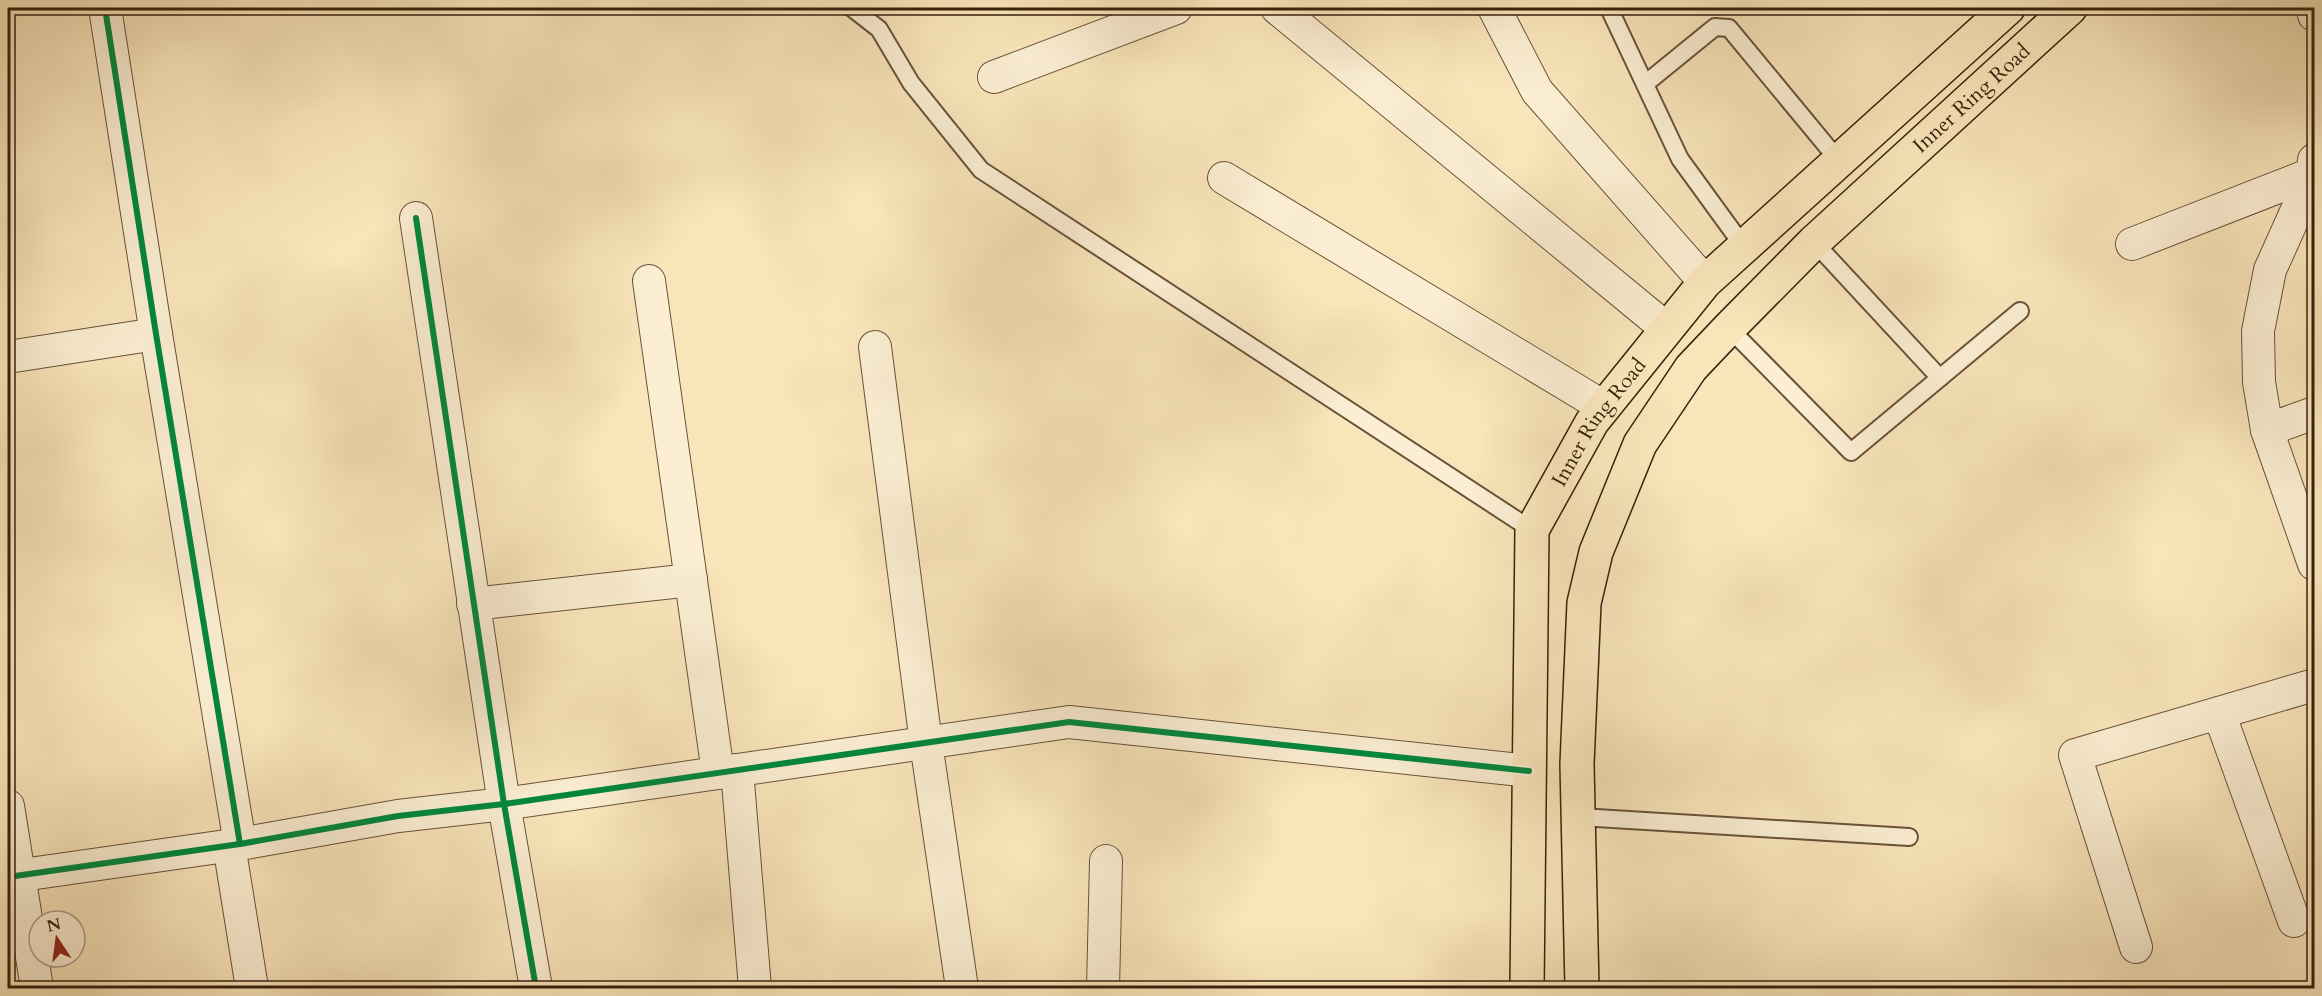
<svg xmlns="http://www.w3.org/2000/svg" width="2322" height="996" viewBox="0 0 2322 996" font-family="Cardo,serif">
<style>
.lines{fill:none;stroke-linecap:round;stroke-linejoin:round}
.lane-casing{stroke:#68523a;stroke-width:20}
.street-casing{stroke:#68523a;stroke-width:34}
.highway-casing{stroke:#38210f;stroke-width:36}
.lane{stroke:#fbeed2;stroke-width:16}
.street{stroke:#fbeed2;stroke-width:32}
.highway{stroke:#f9e5ba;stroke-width:33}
.cycleway-casing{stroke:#fbeed2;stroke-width:10}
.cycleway{stroke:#00873e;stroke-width:6}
.labels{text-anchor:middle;stroke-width:4.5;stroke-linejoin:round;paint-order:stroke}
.street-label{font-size:21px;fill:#38210f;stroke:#fbeed2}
</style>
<rect width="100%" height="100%" fill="#f9e5ba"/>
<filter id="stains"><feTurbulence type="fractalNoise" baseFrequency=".00333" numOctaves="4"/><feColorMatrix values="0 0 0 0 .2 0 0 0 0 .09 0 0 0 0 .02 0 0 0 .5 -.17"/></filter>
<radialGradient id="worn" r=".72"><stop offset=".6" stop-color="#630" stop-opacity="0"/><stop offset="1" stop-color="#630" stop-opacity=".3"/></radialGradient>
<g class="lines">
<defs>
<g id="lane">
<path d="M852,8L879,29L911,83L981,170L1532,530"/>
<path d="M1609,8L1680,159L1744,247"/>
<path d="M1645,84L1715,27L1729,28L1839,161"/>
<path d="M1814,242L1940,378"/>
<path d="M1729,328L1851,452L2020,311"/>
<path d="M1580,817L1909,837"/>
</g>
<g id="street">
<path d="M105,8L156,334L240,844"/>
<path d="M1277,8L1667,329"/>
<path d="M1494,8L1537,91L1705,282"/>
<path d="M2313,8L2314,15"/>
<path d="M994,77L1176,8"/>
<path d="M2314,160L2313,174L2270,270L2258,331L2259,382L2267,430L2314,564"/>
<path d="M1224,178L1604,407"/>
<path d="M416,218L504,804L536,988"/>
<path d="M2132,244L2314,173"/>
<path d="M649,281L718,773"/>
<path d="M875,347L926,743L962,988"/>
<path d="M8,357L156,334"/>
<path d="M2267,430L2314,413"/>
<path d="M473,604L691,580"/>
<path d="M2219,713L2294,921"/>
<path d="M737,770L755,988"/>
<path d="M8,806L37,988"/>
<path d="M229,845L252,988"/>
<path d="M8,877L240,844L398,816L504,804L1069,722L1529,771"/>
<path d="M2136,947L2075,755L2314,685"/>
<path d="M1103,988L1106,861"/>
</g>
<g id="highway">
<path id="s1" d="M1527,988L1532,530L1592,422L1705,282L2008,8"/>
<path id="s2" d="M1582,988L1577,764L1584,603L1596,552L1640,444L1691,368L1729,328L1814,242L2070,8"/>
</g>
</defs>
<use href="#lane" class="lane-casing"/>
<use href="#street" class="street-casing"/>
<use href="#highway" class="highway-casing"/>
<use href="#lane" class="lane"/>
<use href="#street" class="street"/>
<use href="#highway" class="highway"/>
<defs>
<g id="cycleway">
<path d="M105,8L156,334L240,844"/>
<path d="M416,218L504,804L536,988"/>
<path d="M8,877L240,844L398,816L504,804L1069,722L1529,771"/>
</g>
</defs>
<use href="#cycleway" class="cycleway-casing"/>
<use href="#cycleway" class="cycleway"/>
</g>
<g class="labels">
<g class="street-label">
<text dy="7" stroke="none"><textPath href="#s2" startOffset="1035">Inner Ring Road</textPath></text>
<text dy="7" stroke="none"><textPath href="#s1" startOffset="585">Inner Ring Road</textPath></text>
</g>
</g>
<rect width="2322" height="996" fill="none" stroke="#f9e5ba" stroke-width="30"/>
<rect x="9" y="9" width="2304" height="978" fill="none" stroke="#38210f" stroke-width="3"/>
<rect x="15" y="15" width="2292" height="966" fill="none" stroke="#38210f" stroke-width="1.5"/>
<g transform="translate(57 939) rotate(347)"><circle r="28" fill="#fbeed2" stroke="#ad9c84" stroke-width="1.5"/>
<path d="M0-4.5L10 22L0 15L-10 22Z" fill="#8f2418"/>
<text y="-9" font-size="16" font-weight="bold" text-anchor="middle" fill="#38210f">N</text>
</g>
<rect width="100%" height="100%" filter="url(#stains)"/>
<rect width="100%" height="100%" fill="url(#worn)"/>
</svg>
